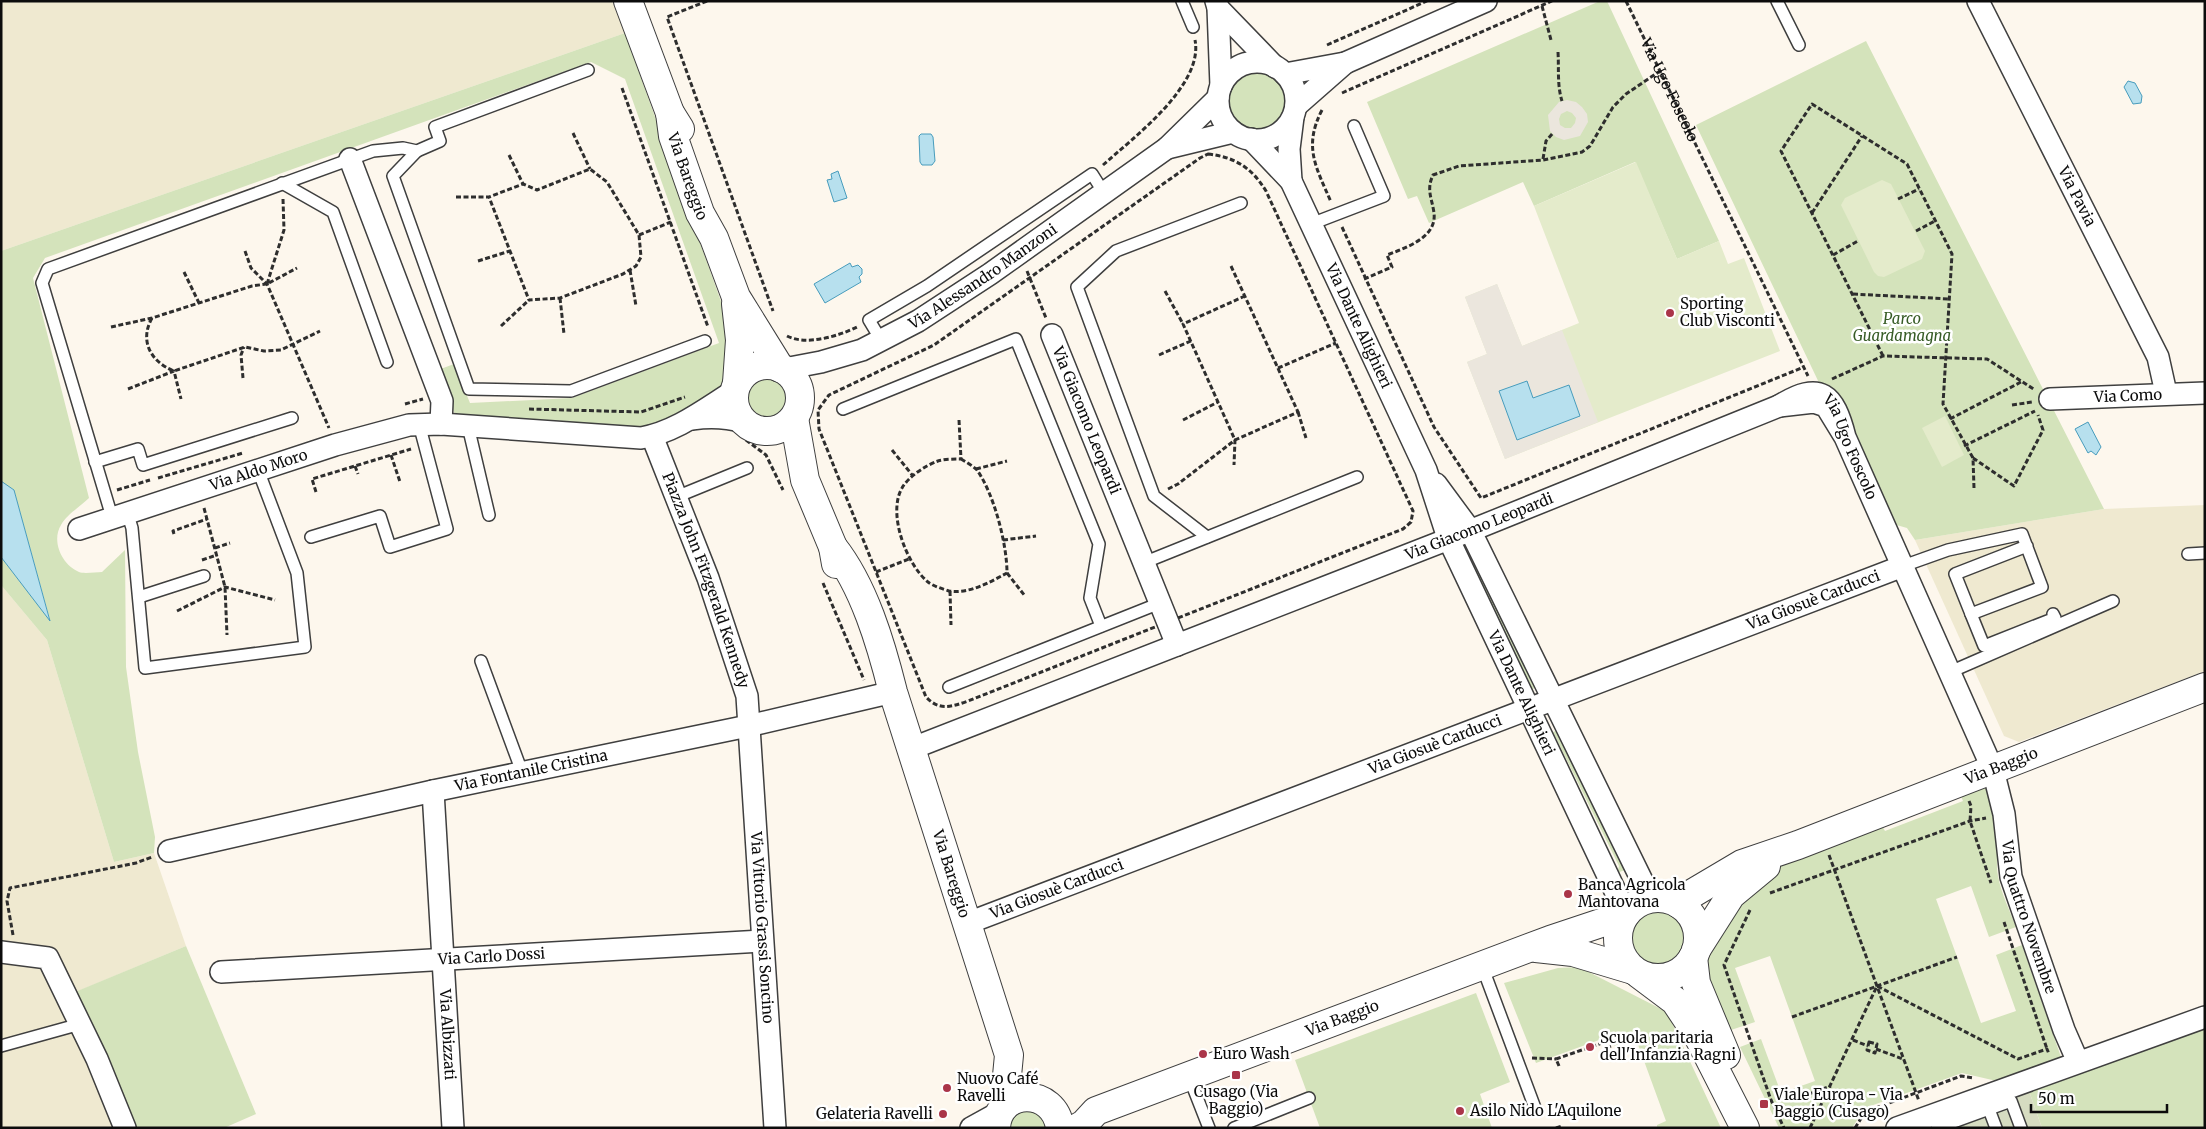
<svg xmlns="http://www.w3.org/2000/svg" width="2206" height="1129" viewBox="0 0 2206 1129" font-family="Merriweather,serif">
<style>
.farmland{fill:#efe9d0}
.green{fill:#d4e3bb}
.cemetery{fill:#d6dcc1}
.pitch{fill:#e4ebcb}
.plaza{fill:#ebe6dd;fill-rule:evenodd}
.water{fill:#b7e0ee;stroke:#489cbc}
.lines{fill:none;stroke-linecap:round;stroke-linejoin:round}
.service-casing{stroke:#3f3f3f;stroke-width:14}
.minor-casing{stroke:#3f3f3f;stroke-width:24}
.tertiary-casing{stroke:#3f3f3f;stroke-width:30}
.path{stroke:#2e2e2e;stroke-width:3;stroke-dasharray:5 2.5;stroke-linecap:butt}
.service{stroke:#fff;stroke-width:11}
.minor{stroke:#fff;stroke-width:21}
.tertiary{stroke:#fff;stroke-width:28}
.poi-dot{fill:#aa3549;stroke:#fff;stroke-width:2}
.labels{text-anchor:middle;stroke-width:5;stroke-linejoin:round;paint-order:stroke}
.street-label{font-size:15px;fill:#0c0c0c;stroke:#fff}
.poi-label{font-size:15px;fill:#0c0c0c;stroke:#fff;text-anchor:start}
.park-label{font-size:15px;font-style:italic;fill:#365b25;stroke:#fff}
</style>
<rect width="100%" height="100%" fill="#fdf7ed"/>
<g class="farmland">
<path d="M1,1H612L625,33L1,251Z"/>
<path d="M2205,505V671L2019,742L2004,736L1915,540L2104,509Z"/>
<path d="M1,585L47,640L114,862L154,853L186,946L76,992L78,1044L90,1053L118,1128H1Z"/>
</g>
<g class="green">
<path d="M1600,1H1607L1719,241L1677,259L1635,162L1534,206L1523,182L1429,223L1417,196L1408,199L1367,102Z"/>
<path d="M625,33L733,335V361L722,385L711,400L650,426L625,429L456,417L438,370L454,364L470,403L572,398L719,343L625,79L591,62L45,258L33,278L89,498C80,507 67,514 61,525C51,541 62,565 79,572C84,574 96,572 102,572L125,550L126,667L138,752L155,837L154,853L114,862L47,640L1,585V557L50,620L14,490L1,481V251Z"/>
<path d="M1866,41L2104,509L1915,540L1907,528L1893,524L1821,387L1696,125Z"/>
<circle cx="1256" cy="101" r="30"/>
<path d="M765,375C819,382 766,447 747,407C739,391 750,378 765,375Z"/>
<path d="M1468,552L1535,688L1532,689L1465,553Z"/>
<path d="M1556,731L1622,864L1630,868L1617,873L1619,866L1553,732Z"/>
<path d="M1984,787C2009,809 1993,848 1998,876C2001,893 2010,911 2016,927L1989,937L1971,886L1936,899L1981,1023L2016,1011L1996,955L2022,945L2062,1060L2001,1082L1962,1073L1865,1108L1852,1128H1779L1740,1047L1761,1039L1781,1093L1815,1081L1770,956L1735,968L1755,1022L1725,1032L1708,998L1706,965L1717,931L1735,899L1774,870L1806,854L1881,824L1885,831L1963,801L1960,794Z"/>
<circle cx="1657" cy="938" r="29"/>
<path d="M186,946L256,1114L224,1128H132L75,992Z"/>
<path d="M1579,967L1667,1012L1721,1128H1657V1125L1666,1121L1636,1039L1614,1046L1610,1036L1536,1063L1504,983L1558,968Z"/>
<path d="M1476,993L1510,1082L1480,1094L1492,1128H1320L1295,1060Z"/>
<path d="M2205,1027V1128H2042L2029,1091Z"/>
<path d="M1034,1107L1050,1128H1006L1010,1114Z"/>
</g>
<path class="cemetery" d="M2029,1091L2042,1128H1922Z"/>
<g class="pitch">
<path d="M1636,162L1677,259L1719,241L1728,264L1744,258L1780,351L1505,459L1467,362L1487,354L1465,297L1497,284L1522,346L1579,323L1534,206Z"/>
<path d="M1882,180L1891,184L1925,251L1922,259L1884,277L1878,276L1874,272L1841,205L1845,198Z"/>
<path d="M1945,416L1964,455L1942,467L1922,428Z"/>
</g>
<g class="plaza">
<path d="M1567,100L1576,102L1582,107L1587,114L1588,122L1580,136L1564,140L1556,137L1550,131L1548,115L1559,102ZM1567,111L1572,113L1576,118L1575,123L1571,128H1565L1560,125L1559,119L1561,114Z"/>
<path d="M1497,284L1522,346L1562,330L1598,422L1505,459L1467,362L1487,354L1465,297Z"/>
</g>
<g class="water">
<path d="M2128,81L2135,83L2142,96L2141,103L2133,104L2124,87Z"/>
<path d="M921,134H931L933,137L935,161L932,165H922L920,162L919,136Z"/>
<path d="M838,171L847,198L834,202L827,180L832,179L831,174Z"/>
<path d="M850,263L852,267L858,265L862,269V274L859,277L861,282L825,303L814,284Z"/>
<path d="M1527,381L1533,398L1569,385L1580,416L1517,440L1499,391Z"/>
<path d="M2088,422L2101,447L2096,455L2091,451L2088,453L2075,429Z"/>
<path d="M1,481L14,490L50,621L1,557Z"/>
</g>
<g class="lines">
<defs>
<g id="service">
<path d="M1182,1L1193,27"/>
<path d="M1777,1L1799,45"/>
<path d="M417,151L393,176L469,389L571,391L705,341"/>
<path d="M282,183L333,212L387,362"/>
<path d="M1311,224L1384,196L1354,126"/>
<path d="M881,340L869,320L927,286L1092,174L1104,193"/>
<path d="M843,409L1016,339L1099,544L1090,598L1101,626"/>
<path d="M468,426L489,515"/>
<path d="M95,462L138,449L143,465L292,418"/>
<path d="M676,497L747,468"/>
<path d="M127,512L132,528L145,668L305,647L297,573L258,470"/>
<path d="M112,517L42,283L48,269L373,151L403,148L417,151L440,141L435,127L588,70"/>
<path d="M311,537L380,516L390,547L447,529L419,424"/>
<path d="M1207,537L1154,496L1077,287L1116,251L1241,203"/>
<path d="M2188,554L2205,553"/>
<path d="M1143,563L1357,477"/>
<path d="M1903,566L1948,550L2022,534L2042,587L1971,614L1955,574L2027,546"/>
<path d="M139,597L204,576"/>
<path d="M1971,614L1984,646L2055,618L2053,614"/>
<path d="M481,661L522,772"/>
<path d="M1950,672L2113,601"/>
<path d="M949,687L1160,603"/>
<path d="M1482,966L1535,1108"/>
<path d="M1,1046L84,1023"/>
<path d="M1189,1077L1209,1128"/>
<path d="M1987,1104L1996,1128"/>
<path d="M1234,1128L1309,1098"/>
<path d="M1937,1128L2011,1101L2021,1128"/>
</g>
<g id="minor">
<path d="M1216,1L1218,8L1221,86"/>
<path id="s2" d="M1978,1L2158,357L2166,393"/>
<path d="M1218,8L1275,67"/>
<circle cx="1257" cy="101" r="39"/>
<path d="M1285,74L1345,63L1486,1"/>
<path d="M1296,106L1345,63"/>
<path id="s3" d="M1251,139L1291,181L1426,470L1448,538L1626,914"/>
<path d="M1167,148L1233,132"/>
<path d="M350,159L442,401L441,424"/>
<path d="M1291,181L1289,149L1293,117"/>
<path id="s4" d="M1052,335L1177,645"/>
<path id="s5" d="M784,369L821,362L862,350L918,321L990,274L1167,148L1218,98"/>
<path id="s6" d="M2050,399L2205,393"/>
<path d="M693,419C711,416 726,417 744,422"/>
<path id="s7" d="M652,436L708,578L747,696L775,1128"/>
<path id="s8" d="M1845,437L1826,406L1814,402L1779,406C1821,380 1834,394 1845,437L1993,770L2004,814L2011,877L2064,1030L2078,1062"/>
<path d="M1436,484L1470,530L1651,899"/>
<path id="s9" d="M79,529L335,445L409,425L441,424L641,438C676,432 705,409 734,391"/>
<path id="s10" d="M913,748L1482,526L1779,406"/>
<path id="s11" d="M433,791L453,1128"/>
<path id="s12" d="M169,851L433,791L748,726L893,692"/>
<path id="s13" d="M968,923L1903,566"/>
<path d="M1,952L48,958L97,1059L125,1128"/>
<path id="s14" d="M221,972L762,941"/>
<path d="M971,1128L1000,1112"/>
<path d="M1897,1128L2205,1017"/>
</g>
<g id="tertiary">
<path d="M628,1L670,113L680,129"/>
<path id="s15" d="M670,113L673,136L700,213L714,238L736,297L780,368"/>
<path d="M736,304L740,340L737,383"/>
<circle cx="767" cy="398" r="33"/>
<path d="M794,418L805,480L833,547L836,564"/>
<path id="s16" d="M833,547C864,586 881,644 893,692L1009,1055L1004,1107"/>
<circle cx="1658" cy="938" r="40"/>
<path id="s17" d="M1679,904L1693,893L1742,864L1798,845L2205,687"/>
<path d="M1536,948L1573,952L1633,970"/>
<path d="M1696,950L1731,895L1766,866"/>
<path d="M1693,957L1696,983L1726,1055"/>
<path d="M1639,974L1675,1001L1697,1034L1745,1128"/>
<path d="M996,1128C998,1087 1055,1087 1060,1128"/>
<path id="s18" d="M1077,1128L1084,1124L1096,1111L1550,940L1625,915"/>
</g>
</defs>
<use href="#service" class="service-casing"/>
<use href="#minor" class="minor-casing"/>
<use href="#tertiary" class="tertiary-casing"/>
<g class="path">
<path d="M707,1L667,17L773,311"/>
<path id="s1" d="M1626,1L1808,376"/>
<path d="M1542,6L1551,40"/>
<path d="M1327,45L1427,1"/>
<path d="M1558,52C1559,69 1557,85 1562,101"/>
<path d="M622,88L708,327"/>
<path d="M1342,93L1552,1"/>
<path d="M1322,110C1303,147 1316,167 1331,202"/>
<path d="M573,133L590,169"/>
<path d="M1208,154C1235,157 1252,168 1266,191L1413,511L1411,522L1403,529L968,701C951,707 939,711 926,697L819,429L818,410L829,395L934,345L1200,158Z"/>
<path d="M509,155L523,184"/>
<path d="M1543,159L1546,141L1553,133"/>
<path d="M1103,165C1133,138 1204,85 1195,40"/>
<path d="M456,197H489L523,184L537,190L590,169L607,182L639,235L641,257L636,266L623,274L560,298L529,300L489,197"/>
<path d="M283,199L284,230L267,284L297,268"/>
<path d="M1898,199L1919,189"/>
<path d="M1812,213L1862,136"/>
<path d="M1342,227L1434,427L1481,498L1804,367"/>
<path d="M1916,231L1935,221"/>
<path d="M639,235L671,222"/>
<path d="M245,251L251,268L267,284L329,428"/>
<path d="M1833,255L1858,241"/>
<path d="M478,261L510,251"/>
<path d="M1231,266L1298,412L1235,440L1183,324L1245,296"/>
<path d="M630,270L636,306"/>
<path d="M1027,271L1046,318"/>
<path d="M184,272L199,303"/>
<path d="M1364,279L1392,267L1387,255C1405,248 1437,238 1434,213C1432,198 1426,190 1433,175L1459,166L1543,160L1582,152L1590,146L1613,107L1626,94L1660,71"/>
<path d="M1165,291L1183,324"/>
<path d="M1853,294L1950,299"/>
<path d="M560,298L564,334"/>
<path d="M152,318C139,341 151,362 174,371L245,347L264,351L281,350L320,331"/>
<path d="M501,326L529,300"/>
<path d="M111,327L152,318L252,286L266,284"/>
<path d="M787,336C806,346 839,336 857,327"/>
<path d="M1159,355L1191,341"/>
<path d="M1883,356L1781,151L1812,104L1907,164L1952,254L1943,404L1973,458"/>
<path d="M1278,368L1336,343"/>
<path d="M243,378L241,355L244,347"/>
<path d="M1832,379L1883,356L1987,359L2035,390"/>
<path d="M128,389L174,371L181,399"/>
<path d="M405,404L423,399"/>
<path d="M2012,405L2032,402"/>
<path d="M529,409L641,412L685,397"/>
<path d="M1298,412L1306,438"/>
<path d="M1950,419L2021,382"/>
<path d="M959,420L961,459"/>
<path d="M1183,420L1218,402"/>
<path d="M746,440L766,455L783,490"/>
<path d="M1964,446L2035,411"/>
<path d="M892,450L913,476"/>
<path d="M391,455L400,482"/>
<path d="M961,459C966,462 973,466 977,470C994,494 1007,544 1007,573C990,582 970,594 949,591C943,589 933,586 928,582C907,565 887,514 902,488C908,477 926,465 938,461C945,459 954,459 961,459Z"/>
<path d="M355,466L358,474"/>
<path d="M976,469L1007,461"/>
<path d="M158,478L243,453"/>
<path d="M1974,488L1973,458L2014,486L2043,430L2038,415"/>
<path d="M1168,489L1178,484L1235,440L1234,465"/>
<path d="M117,490L150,480"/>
<path d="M316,492L312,479L411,449"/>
<path d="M204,508L225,587L227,635"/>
<path d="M174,534L173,531L207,519"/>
<path d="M1003,540L1036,536"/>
<path d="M215,548L230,543"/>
<path d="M202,560L217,555"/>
<path d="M876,572L909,559"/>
<path d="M1007,573L1025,596"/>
<path d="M823,583L864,680"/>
<path d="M950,591L951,625"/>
<path d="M177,611L225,587L275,600"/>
<path d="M1969,801L1971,806L1970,821L1991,883"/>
<path d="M1829,855L1919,1101"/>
<path d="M1770,893L1970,821L1986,818"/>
<path d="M1750,910L1724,965L1771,1100L1784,1128"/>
<path d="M2004,922L2047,1049"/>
<path d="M13,935L7,901L10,888L136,863L152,857"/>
<path d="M1792,1017L1957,957"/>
<path d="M1853,1040L1868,1046"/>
<path d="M1869,1042L1877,1044L1875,1053L1867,1050Z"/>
<path d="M1876,1049L1903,1059"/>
<path d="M1532,1058L1556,1059"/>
<path d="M1559,1066L1556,1059L1608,1041L1610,1048"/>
<path d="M1801,1097L1831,1086"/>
<path d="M1556,1128L1562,1126"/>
<path d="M1810,1128L1877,986L2018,1059L2047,1049L2049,1054"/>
<path d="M1855,1128L1865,1112L1961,1076L1974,1078"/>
</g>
<use href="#service" class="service"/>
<use href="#minor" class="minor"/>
<use href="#tertiary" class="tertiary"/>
</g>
<g class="poi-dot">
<circle cx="1670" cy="313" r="5"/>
<circle cx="1568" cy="894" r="5"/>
<circle cx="1590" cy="1047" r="5"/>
<circle cx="1203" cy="1054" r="5"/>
<rect x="1231" y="1070" width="10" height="10" rx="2.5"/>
<circle cx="947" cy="1088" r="5"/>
<rect x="1759" y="1099" width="10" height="10" rx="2.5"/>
<circle cx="1460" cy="1111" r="5"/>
<circle cx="943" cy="1114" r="5"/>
</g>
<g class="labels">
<g class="street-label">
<text dy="5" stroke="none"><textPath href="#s1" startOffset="99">Via Ugo Foscolo</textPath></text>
<text dy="5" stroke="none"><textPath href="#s15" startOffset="66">Via Bareggio</textPath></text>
<text dy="5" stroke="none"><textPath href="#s2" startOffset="219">Via Pavia</textPath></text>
<text dy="5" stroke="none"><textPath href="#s5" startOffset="222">Via Alessandro Manzoni</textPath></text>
<text dy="5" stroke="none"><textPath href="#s3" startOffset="218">Via Dante Alighieri</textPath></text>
<text dy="5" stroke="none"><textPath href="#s6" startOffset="78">Via Como</textPath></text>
<text dy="5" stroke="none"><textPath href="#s4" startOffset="92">Via Giacomo Leopardi</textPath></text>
<text dy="5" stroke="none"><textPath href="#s8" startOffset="191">Via Ugo Foscolo</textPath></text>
<text dy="5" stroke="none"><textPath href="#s9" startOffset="189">Via Aldo Moro</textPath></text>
<text dy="5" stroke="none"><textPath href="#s10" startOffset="608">Via Giacomo Leopardi</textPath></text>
<text dy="5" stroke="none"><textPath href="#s7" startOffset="154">Piazza John Fitzgerald Kennedy</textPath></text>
<text dy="5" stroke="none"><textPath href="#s13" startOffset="905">Via Giosuè Carducci</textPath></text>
<text dy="5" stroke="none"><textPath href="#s3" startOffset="620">Via Dante Alighieri</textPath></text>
<text dy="5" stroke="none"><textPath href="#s13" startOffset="500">Via Giosuè Carducci</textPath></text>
<text dy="5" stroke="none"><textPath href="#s17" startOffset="352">Via Baggio</textPath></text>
<text dy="5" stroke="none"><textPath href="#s12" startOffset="371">Via Fontanile Cristina</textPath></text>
<text dy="5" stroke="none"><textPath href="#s16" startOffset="349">Via Bareggio</textPath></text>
<text dy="5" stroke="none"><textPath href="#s13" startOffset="95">Via Giosuè Carducci</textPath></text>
<text dy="5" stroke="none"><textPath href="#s8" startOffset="696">Via Quattro Novembre</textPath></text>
<text dy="5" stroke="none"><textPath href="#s7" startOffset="509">Via Vittorio Grassi Soncino</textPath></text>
<text dy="5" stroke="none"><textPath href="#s14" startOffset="271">Via Carlo Dossi</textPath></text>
<text dy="5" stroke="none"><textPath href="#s18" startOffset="289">Via Baggio</textPath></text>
<text dy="5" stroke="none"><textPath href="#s11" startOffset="244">Via Albizzati</textPath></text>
</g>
<g class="poi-label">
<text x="1680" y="309">Sporting<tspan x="1680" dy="17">Club Visconti</tspan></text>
<text x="1578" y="890">Banca Agricola<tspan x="1578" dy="17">Mantovana</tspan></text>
<text x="1600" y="1043">Scuola paritaria<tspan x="1600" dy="17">dell'Infanzia Ragni</tspan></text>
<text x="1213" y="1059">Euro Wash</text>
<text x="957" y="1084">Nuovo Café<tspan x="957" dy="17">Ravelli</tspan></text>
<text x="1236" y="1097" text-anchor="middle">Cusago (Via<tspan x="1236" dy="17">Baggio)</tspan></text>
<text x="1774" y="1100">Viale Europa - Via<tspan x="1774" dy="17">Baggio (Cusago)</tspan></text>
<text x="1470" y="1116">Asilo Nido L'Aquilone</text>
<text x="933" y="1119" text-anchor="end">Gelateria Ravelli</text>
</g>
<g class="park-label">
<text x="1902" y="324">Parco<tspan x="1902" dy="17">Guardamagna</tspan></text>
</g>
</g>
<rect width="2206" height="1129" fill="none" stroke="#0c0c0c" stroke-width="5"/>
<path d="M2031 1104v8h136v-8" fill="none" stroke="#0c0c0c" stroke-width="2.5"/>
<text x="2038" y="1104" font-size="15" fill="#0c0c0c" stroke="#ffffff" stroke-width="4" paint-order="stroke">50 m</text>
</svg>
